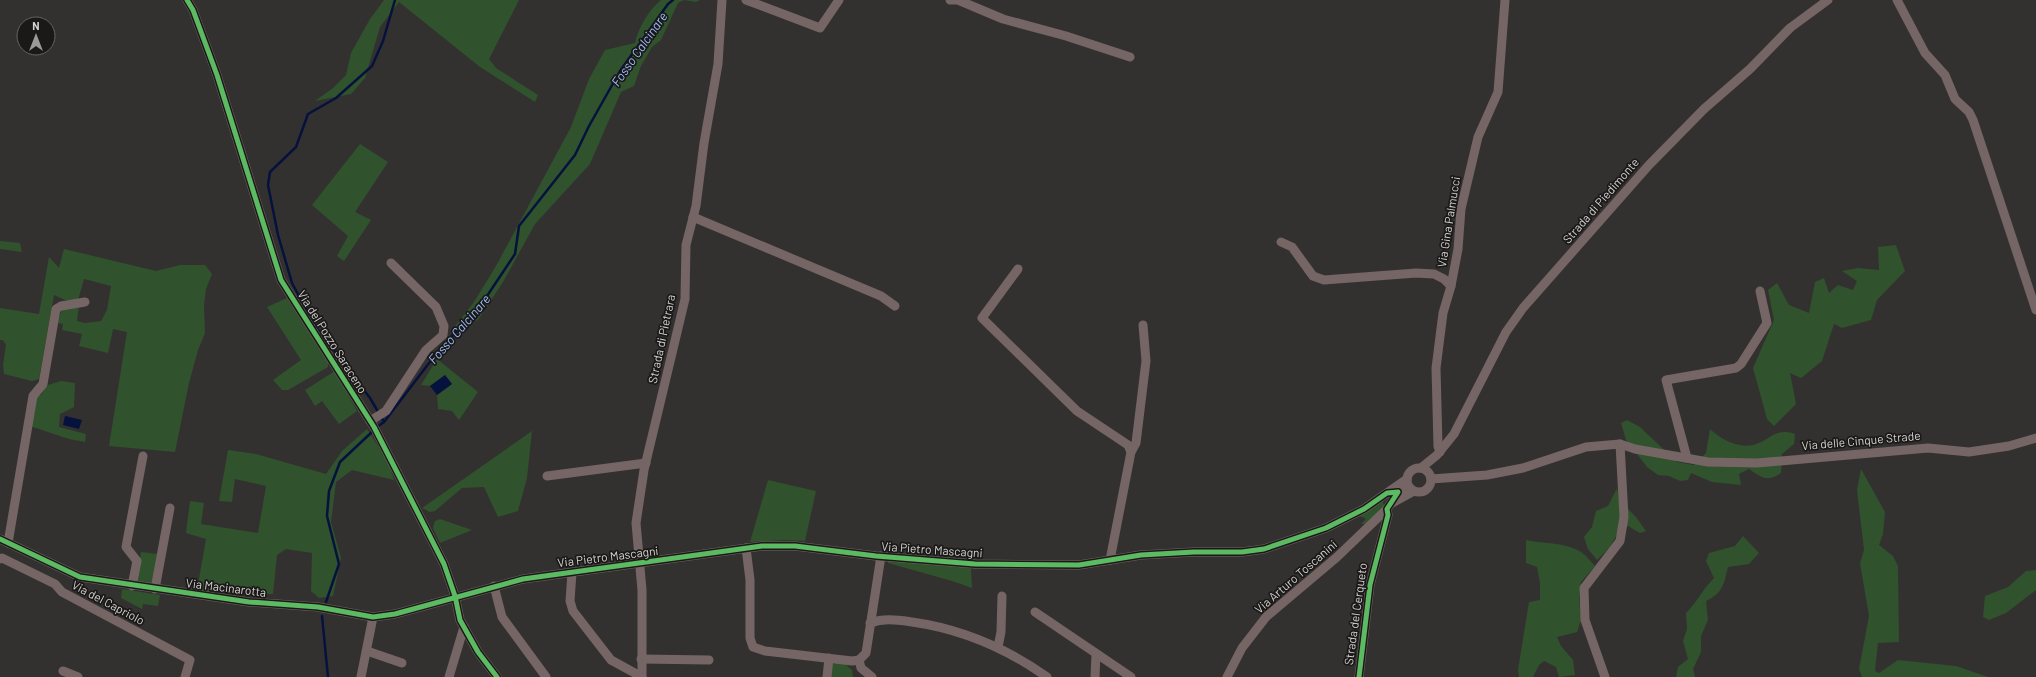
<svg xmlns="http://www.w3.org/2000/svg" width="2036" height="677" viewBox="0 0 2036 677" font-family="Barlow,sans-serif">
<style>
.green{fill:#30522d}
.water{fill:#06123e}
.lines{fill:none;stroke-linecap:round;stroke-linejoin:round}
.stream{stroke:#06123e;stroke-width:2.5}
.street{stroke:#756665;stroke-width:9}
.cycleway-casing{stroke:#1b1918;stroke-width:8}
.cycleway{stroke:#5cba63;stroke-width:5}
.labels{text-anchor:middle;stroke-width:3.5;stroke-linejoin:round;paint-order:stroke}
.street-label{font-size:12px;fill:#d4d3d1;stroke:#1b1918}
.water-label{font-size:13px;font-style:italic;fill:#9dbeff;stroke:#1b1918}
</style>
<rect width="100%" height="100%" fill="#333130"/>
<g class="green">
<path d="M384,0H519L489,59L496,68L538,95L535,102L480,67L399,2L380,27L365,78L351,94L315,101L333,88L346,75L351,53L370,19Z"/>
<path d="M661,0H700L696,2L684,0L678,3L661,40L652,47L641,66L634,86L621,92L590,164L535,224L503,282L478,320L452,330L474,302L496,266L571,127L589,79L605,50L635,43C638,28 649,10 661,0Z"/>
<path d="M360,144L388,162L355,212L371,220L344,261L337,256L348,236L312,205Z"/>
<path d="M0,241L20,243L22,252L0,249Z"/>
<path d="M1896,245L1905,271L1877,300L1871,320L1842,328L1834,324L1822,361L1801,378L1790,373L1796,404L1774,426L1767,419L1753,368L1774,320L1768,290L1777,283L1789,305L1809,313L1815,282L1824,278L1829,293L1838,285L1853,290L1857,281L1842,271L1858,268L1879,270L1878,247Z"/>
<path d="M64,249L156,271L180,265H205L212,274L206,289L204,305L205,333L198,350L189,383L175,452L109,446L127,332L113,329L108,353L79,346L82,334L62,330L63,324L58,323C61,307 63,308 79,306L77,321L85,323L101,321L107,310L111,286L84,279L78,300H65L54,295L39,379L32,381L4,374L3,365L6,345L3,340H0V308L39,314L49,257L59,268Z"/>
<path d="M287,298L328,362V367L288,390H282L273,380L301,360L267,307Z"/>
<path d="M437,359L478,392L459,420L452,411L438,409L437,395L452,384L445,375L430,386L421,385Z"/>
<path d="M335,371L357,411L339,424L322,401L315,406L305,390Z"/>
<path d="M61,381L75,383L74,407L60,414L59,427L86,434L85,442L69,439L30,426L36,397L42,394L45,386Z"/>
<path d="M1627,420L1640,427L1677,462L1694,465L1706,453L1710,429C1722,440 1737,448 1753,445C1770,441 1774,427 1795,434L1794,444L1782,454L1781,473C1767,482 1762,478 1749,469L1739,474L1741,485L1712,482L1691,473L1688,480L1680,481L1669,476L1658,475L1647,467L1626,440L1621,423Z"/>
<path d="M367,429L388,461L394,480L352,470L336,482L331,522L341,558L333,596L319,598L311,591L312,553L286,549L277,555L273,594H238L197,590L206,539L186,533L190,501L204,503L201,524L258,533L266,486L235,479L232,502L219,501L228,450L256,454L326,474L342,451Z"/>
<path d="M532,431L527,478L518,511L498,517L484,487L462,488L435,511L430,512L422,508Z"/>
<path d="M1861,469L1885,512L1883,534L1879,545L1893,556L1898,566L1899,642L1878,643L1875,671L1879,673L1898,660L1956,666L1988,677H1862L1859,669L1869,616L1860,563L1864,550L1857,490Z"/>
<path d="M768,480L816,491L805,541L786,540L750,542Z"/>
<path d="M1617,488L1619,500L1636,517L1646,531L1640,533L1628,526L1620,530L1609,548L1597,560L1588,549L1584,537L1592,527L1596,511L1608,506Z"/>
<path d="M1382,500L1385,507L1369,524H1361L1366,519L1360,516Z"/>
<path d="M440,519L472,530L440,543L433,528L435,521Z"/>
<path d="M1743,536L1759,553L1749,564L1728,567C1724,584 1723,593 1706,601L1708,620L1701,636V652L1693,669L1695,677H1676L1678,667L1688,659L1683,641L1687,629L1686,613C1697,602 1703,589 1714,578L1706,561L1709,553L1735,546Z"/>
<path d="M1526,540C1544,544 1565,542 1581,552C1586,555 1591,562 1595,566L1581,582L1579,597L1581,620L1577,632L1557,637L1561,646L1573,660L1575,675L1559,677L1556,667L1544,661L1539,665L1533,677H1519L1518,670L1529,602L1540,600V583L1537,567L1526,563Z"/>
<path d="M141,552L158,554L152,584L136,581Z"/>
<path d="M888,560L971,568L972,588L952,581L888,563Z"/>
<path d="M2036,570V590L2006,613L1989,620L1983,617L1985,596L2008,587L2026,571Z"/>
<path d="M122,589L160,595L158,606L143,604L142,609L121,598Z"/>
<path d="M838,663L845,664L852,670L853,677H831L832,664Z"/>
</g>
<g class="water">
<path d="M445,375L452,384L437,395L430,386Z"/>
<path d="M65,416L82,420L79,429L63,425Z"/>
</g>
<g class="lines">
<g class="stream">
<path d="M384,422L370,398L315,326L292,283L278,235L268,185L270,172L296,147L308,114L336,98L372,66L383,41L395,0"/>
<path d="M377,427L384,422L439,350L483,302L515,254L519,226L575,155L589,126L620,71L668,4L673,0"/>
<path d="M326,602L339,564L327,516L329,491L340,462L373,431"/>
<path d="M322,616L328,677"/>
</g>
<g class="street">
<path d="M187,0L193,10L217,75L281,280L374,427L444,564L455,596L460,620L478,652L497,677"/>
<path d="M746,0L820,28L839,0"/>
<path d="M950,0H958L1003,19L1066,36L1130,57"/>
<path d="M1897,0L1925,53L1945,75L1955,99L1969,112L1973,120L2036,310"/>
<path d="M693,217L881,296L895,306"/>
<path d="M1281,242L1292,247L1313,276L1324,280L1416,273L1434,274L1444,279L1451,286"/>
<path d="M1018,269L982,318L1077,411L1128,445L1131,452L1110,560"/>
<path d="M370,421L386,411L426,350L443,335L444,326L436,307L391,263"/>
<path d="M1131,452L1136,443L1146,361L1143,325"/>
<path d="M1440,452L1438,446L1436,368L1443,313L1451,286L1458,249L1461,209L1478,137L1498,92L1505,0"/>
<path d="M1687,458L1666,380L1736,368L1741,364L1767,323L1760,291"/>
<path d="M1421,468L1437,455L1454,434L1506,332L1523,308L1649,165L1704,109L1750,69L1790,28L1828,0"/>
<circle cx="1419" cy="480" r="12"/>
<path d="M547,476L646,463"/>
<path d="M1431,479L1487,475L1523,468L1586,447L1620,444L1635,449L1708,462L1757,463L1928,448L1969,452L2009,446L2036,438"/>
<path d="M1392,503L1414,491"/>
<path d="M0,539L80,577L249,602L318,607L373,617L395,614L523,579L762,546H795L876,556L975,564L1079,565L1141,555L1194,552H1242L1264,549L1326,528L1364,509L1407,479"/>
<path d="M8,543L33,396L43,384L56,309L61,306L85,302"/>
<path d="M746,548L750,580V638L753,647L765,651L852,661L859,660L866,653L881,556"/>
<path d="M0,559L2,558L55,584L62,592L190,660L185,677"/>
<path d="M572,572L570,601L573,611L611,660L642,677"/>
<path d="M132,586L137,561L126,547L143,456"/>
<path d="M494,586L502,617L546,677"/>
<path d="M155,589L170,508"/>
<path d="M1035,612L1131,677"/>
<path d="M870,623C884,618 897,620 912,622C962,629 1006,648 1047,677"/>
<path d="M998,647L1001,632L1002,596"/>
<path d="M367,651L402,663"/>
<path d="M641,659L709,660"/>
<path d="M859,660L861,668L872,677"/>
<path d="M63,671L78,677"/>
<path d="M361,677L373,617"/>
<path d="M449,677L464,627"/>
<path d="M642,677V590L636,523L644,470L685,299L686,245L696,206L704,143L718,64L722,0"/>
<path d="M827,677L829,658"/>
<path d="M1095,677L1096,654"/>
<path d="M1227,677L1242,648L1266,617L1337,557L1387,509L1398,492L1406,484"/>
<path d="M1359,677L1370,585L1388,515L1387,509"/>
<path d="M1605,677L1585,620L1584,588L1620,541L1624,517L1620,444"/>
</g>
<defs>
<g id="cycleway">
<path d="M187,0L193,10L217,75L281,280L374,427L444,564L455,596L460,620L478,652L497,677"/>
<path d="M0,539L80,577L249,602L318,607L373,617L395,614L523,579L762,546H795L876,556L975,564L1079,565L1141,555L1194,552H1242L1264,549L1326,528L1364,509L1387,493L1398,492L1387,509L1388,515L1370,585L1359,677"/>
</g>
</defs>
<use href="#cycleway" class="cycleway-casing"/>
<use href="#cycleway" class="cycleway"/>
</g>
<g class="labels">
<g class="street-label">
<text transform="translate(1601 201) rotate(-49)" y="4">Strada di Piedimonte</text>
<text transform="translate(1449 222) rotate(-81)" y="4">Via Gina Palmucci</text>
<text transform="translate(662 339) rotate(-78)" y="4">Strada di Pietrara</text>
<text transform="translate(332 342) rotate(58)" y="4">Via del Pozzo Saraceno</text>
<text transform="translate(1861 441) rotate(-5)" y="4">Via delle Cinque Strade</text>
<text transform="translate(932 550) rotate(4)" y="4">Via Pietro Mascagni</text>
<text transform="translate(608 557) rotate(-7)" y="4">Via Pietro Mascagni</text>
<text transform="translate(1296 577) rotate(-41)" y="4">Via Arturo Toscanini</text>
<text transform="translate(226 588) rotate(7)" y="4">Via Macinarotta</text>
<text transform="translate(108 603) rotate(28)" y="4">Via del Capriolo</text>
<text transform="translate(1356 614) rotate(-82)" y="4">Strada del Cerqueto</text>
</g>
<g class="water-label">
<text transform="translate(639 49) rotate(-55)" y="5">Fosso Calcinare</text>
<text transform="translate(459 329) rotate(-49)" y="5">Fosso Calcinare</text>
</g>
</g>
<g transform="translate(36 36)"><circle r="19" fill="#1b1918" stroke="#656362"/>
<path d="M0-3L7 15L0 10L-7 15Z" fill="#9c9a99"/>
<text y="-6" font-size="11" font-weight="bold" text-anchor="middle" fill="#d4d3d1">N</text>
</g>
</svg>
